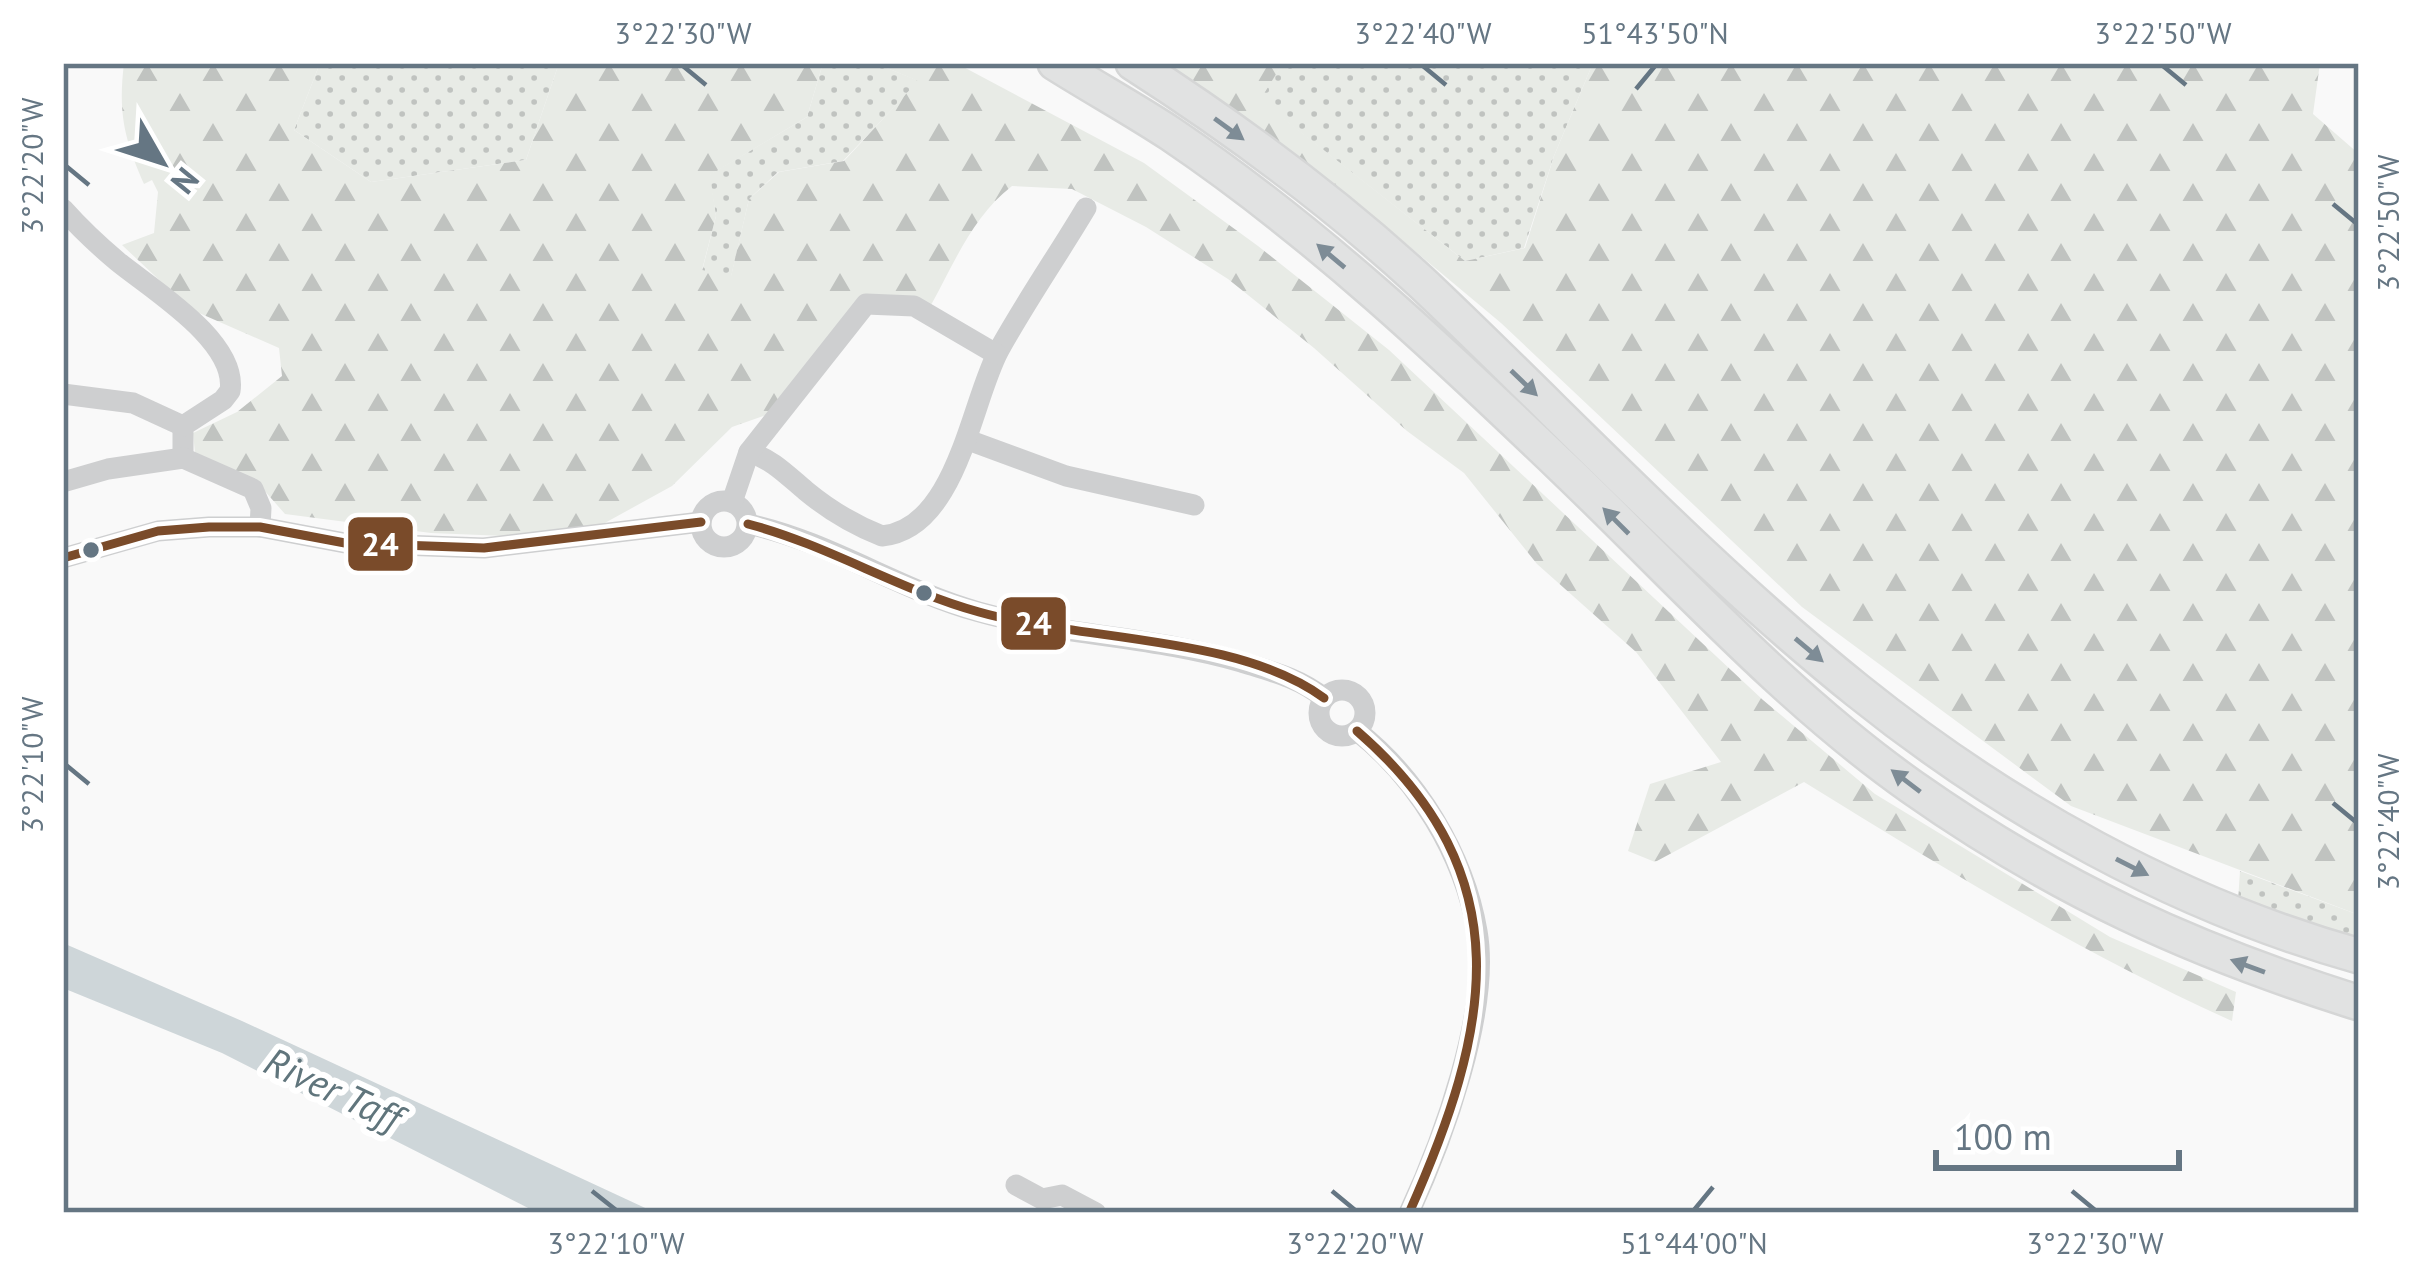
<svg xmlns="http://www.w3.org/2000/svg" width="2422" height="1276" viewBox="0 0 2422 1276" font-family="'PT Sans',sans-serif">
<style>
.grass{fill:url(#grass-dots)}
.forest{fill:url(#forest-firs)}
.water{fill:#ced6d9}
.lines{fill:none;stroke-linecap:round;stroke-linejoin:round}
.highway-casing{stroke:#d5d6d6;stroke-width:38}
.minor{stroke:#cecfd0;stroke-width:21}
.highway{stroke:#e1e2e2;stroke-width:33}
.bus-1-casing{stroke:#fff;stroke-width:18}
.bus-1{stroke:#7a4b2a;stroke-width:9}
.oneway{fill:#7e8c96}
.ticks{fill:none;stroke:#657683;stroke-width:4.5}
.bus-dot{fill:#657683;stroke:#fff;stroke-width:4.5}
.labels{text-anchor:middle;stroke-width:12;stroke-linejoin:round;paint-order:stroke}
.water-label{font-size:39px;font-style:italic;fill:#60757c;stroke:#fff}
.line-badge{stroke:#fff;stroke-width:4.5}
.badge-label{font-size:33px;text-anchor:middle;font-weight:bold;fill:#fff}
.neatline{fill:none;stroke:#657683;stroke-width:4.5}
.ticks-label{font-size:30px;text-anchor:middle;fill:#657683}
</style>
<defs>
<pattern id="grass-dots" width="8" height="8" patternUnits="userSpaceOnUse" patternTransform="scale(3)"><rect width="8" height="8" fill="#e8ebe6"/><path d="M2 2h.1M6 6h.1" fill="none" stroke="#c0c3c0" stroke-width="1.8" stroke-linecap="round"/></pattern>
<pattern id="forest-firs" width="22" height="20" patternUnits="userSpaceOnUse" patternTransform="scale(3)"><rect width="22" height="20" fill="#e8ebe6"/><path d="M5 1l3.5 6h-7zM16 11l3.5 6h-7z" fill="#c0c3c0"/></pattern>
</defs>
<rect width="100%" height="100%" fill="#f9f9f9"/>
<g class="grass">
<path d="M320,63H559L526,160L371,182L294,130Z"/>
<path d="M823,63H875L919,81L843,161L778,172L749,199L731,277L702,271L716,216L709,175L807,117Z"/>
<path d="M1283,63H1315L1323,68L1326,63H1593L1554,156L1524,248L1465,261L1259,100Z"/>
<path d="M2240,871L2359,915V942L2238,901Z"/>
</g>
<g class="forest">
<path d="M124,63H320L294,130L371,182L526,160L559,63H823L807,117L710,175L716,216L702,270L731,276L749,199L779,172L844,161L918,81L875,63H956L1144,163L1258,246L1389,350L1763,700L1875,794L2110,937L2236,992L2232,1021C2081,953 1945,869 1804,782L1655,862L1628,851L1650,784L1721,762L1636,652L1537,564L1464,473L1407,431L1314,348L1228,279L1146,227L1072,189L1012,186C972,217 955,262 931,305L862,298L769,414L732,427L672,486L603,524L505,536L431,533L285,514L255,480L195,453L193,433L237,412L282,376L279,348L190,309L122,245L154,233L158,192L152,180L144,184C124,138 118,113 124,63Z"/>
<path d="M1157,63H1283L1260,100L1465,261L1525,248L1554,156L1593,63H2320L2313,114L2359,154V915L2071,806L1802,607L1501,323L1343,191Z"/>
</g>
<path class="water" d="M63,943L242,1021L656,1213H538L222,1053L63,988Z"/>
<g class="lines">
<defs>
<g id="highway">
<path d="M1055,63C1093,87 1133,109 1171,134C1316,232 1445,354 1571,475C1681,581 1786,698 1912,787C2057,889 2191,950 2359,1003"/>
<path d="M1133,63C1234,128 1332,200 1421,282C1566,419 1702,566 1858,691C2005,809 2177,905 2359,956"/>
</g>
</defs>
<use href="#highway" class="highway-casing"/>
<g class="minor">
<path d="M63,209C80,228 98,245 117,261C151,289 238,341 230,391L223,400L183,426V458"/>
<path d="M63,394L133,403L183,426"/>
<path d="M968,440L1066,476L1194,505"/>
<path d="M749,452C772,459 787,475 806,491C829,510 854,525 882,536C957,529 971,401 999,350C1026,301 1058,255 1086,208"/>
<path d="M183,458L253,489L261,508L260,527"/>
<path d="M63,482L108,469L183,458"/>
<circle cx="724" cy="524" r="23"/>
<path d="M732,502L749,452L866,304L914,306L996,354"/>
<path d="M748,524C829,541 899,590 979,612C1065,636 1156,637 1241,662C1270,671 1300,678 1324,698"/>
<path d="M63,558L158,531L209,527H260L345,543L484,548L701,522"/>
<circle cx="1342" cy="713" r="23"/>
<path d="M1357,731C1417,778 1464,855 1477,931C1491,1010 1442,1142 1409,1213"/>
<path d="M1016,1185L1042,1199L1062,1195L1096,1213"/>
</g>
<use href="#highway" class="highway"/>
<defs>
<g id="bus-1">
<path d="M748,524C828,545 899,590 979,612C1081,641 1239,635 1324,698"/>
<path d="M63,558L158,531L209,527H260L345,543L484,548L701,522"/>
<path d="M1357,731C1525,877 1490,1031 1409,1213"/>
</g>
</defs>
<use href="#bus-1" class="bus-1-casing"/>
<use href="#bus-1" class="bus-1"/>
</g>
<defs><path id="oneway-solid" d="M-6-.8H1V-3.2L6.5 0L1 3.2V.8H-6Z" transform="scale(3)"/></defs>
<g class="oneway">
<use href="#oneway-solid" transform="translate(1229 129) rotate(36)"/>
<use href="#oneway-solid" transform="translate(1331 256) rotate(-140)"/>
<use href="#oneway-solid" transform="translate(1524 383) rotate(44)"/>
<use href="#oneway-solid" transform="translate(1616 521) rotate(-135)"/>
<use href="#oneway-solid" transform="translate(1809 650) rotate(40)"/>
<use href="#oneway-solid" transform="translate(1906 781) rotate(-143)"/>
<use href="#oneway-solid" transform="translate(2132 867) rotate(27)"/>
<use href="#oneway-solid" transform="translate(2248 966) rotate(-160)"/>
</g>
<path class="ticks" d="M683,66L706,85M1423,66L1446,85M2163,66L2186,85M1636,89L1655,66M66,166L89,185M2333,204L2356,223M66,765L89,784M2333,803L2356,822M592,1191L616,1210M1332,1191L1355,1210M2072,1191L2095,1210M1694,1210L1713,1187"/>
<g class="bus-dot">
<circle cx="91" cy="550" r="10"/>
<circle cx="924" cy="593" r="10"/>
</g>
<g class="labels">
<g class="water-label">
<text transform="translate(333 1089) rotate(25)" y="14">River Taff</text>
</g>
</g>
<g class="line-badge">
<rect x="346" y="515" width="69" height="58" rx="12" fill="#7a4b2a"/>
<rect x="999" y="595" width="69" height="57" rx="12" fill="#7a4b2a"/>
</g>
<g class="badge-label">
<text x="380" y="556">24</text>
<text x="1033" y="635">24</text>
</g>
<rect width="2422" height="1276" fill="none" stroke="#ffffff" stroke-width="132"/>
<g transform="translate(162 162) rotate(129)" stroke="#ffffff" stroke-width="9" paint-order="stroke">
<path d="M0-9L21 45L0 30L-21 45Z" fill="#657683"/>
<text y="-18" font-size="33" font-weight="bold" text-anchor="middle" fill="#657683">N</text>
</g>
<path d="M1936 1150v18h243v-18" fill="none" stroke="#657683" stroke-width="6"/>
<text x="1954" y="1150" font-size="36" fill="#657683" stroke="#ffffff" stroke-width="9" paint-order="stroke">100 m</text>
<rect x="66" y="66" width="2290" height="1144" class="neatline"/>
<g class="ticks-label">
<text x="683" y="44">3°22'30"W</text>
<text x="1423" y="44">3°22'40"W</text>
<text x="1655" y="44">51°43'50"N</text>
<text x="2163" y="44">3°22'50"W</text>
<text transform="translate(33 166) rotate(-90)" y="10">3°22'20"W</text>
<text transform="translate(2389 223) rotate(-90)" y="10">3°22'50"W</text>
<text transform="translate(33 765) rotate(-90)" y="10">3°22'10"W</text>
<text transform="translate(2389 822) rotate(-90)" y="10">3°22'40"W</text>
<text x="616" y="1254">3°22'10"W</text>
<text x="1355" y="1254">3°22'20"W</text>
<text x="1694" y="1254">51°44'00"N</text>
<text x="2095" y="1254">3°22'30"W</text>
</g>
</svg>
